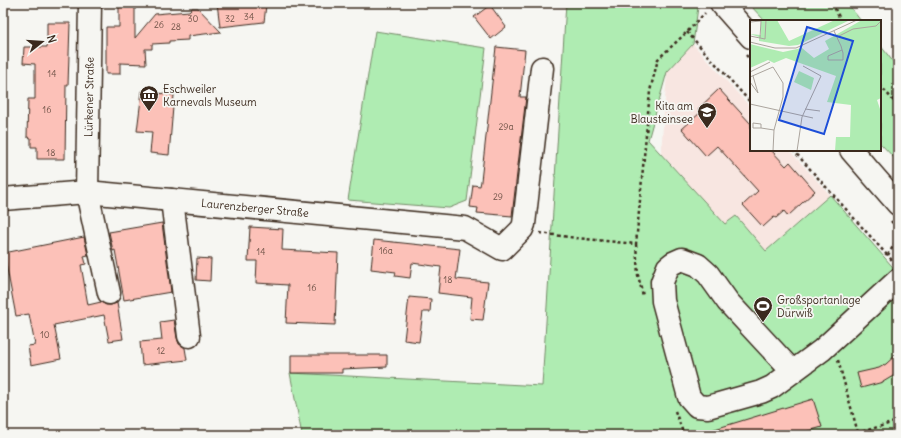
<svg xmlns="http://www.w3.org/2000/svg" width="901" height="438" viewBox="0 0 901 438" font-family="Delius,sans-serif">
<style>
.built{fill:#f8e6e1}
.green{fill:#afecb2;stroke:#758b68}
.building{fill:#fcc1b8;stroke:#3b2a1e}
.lines{fill:none;stroke-linecap:round;stroke-linejoin:round}
.minor-casing{stroke:#3b2a1e;stroke-width:25}
.major-casing{stroke:#3b2a1e;stroke-width:25}
.path{stroke:#3b2a1e;stroke-width:2.5;stroke-dasharray:3 3;stroke-linecap:butt}
.minor{stroke:#f6f6f2;stroke-width:22}
.major{stroke:#f6f6f2;stroke-width:22}
.labels{text-anchor:middle;stroke-width:3.5;stroke-linejoin:round;paint-order:stroke}
.number-label{font-size:9px;fill:#6b5044}
.poi-label{font-size:11px;fill:#3b2a1e;stroke:#f6f6f2;text-anchor:start}
.street-label{font-size:11px;fill:#3b2a1e;stroke:#f6f6f2}
.inset-road{fill:none;stroke:#aba49d;stroke-width:1}
.view{fill:#1d4ed8;fill-opacity:0.15;stroke:#1d4ed8;stroke-width:2}
.inset-edge{fill:none;stroke:#3b2a1e;stroke-width:2}
</style>
<rect width="100%" height="100%" fill="#f6f6f2"/>
<filter id="ink" filterUnits="userSpaceOnUse"><feTurbulence type="fractalNoise" baseFrequency=".025" numOctaves="2"/><feDisplacementMap in="SourceGraphic" scale="8" xChannelSelector="R" yChannelSelector="G"/><feConvolveMatrix kernelMatrix="1 2 1 2 8 2 1 2 1" color-interpolation-filters="sRGB"/></filter>
<g filter="url(#ink)">
<path class="built" d="M693,44L751,108V150H789L830,195L766,251L736,216L725,225L661,153L667,72Z"/>
<g class="green">
<path d="M566,3H696L698,7L693,44L667,72L648,140L725,224L736,216L766,251L830,195L898,273V435H302L290,373L542,386Z"/>
<path d="M748,3H847L861,21H765Z"/>
<path d="M375,31L486,48L467,201L449,208L348,200Z"/>
<path d="M880,45L898,68V162L880,143Z"/>
</g>
<g class="building">
<path d="M119,3H135V38L155,14L189,11L192,8H198L221,32L188,36V40L169,41V43L152,44V49H145L146,64L120,63V74H106V27H119Z"/>
<path d="M217,3H256L257,7L266,5L264,22L220,27Z"/>
<path d="M490,5L506,27L491,39L474,17Z"/>
<path d="M47,23H70L68,85H66L65,159H37V147H31V138L27,137L28,99H35V64L23,63L24,47H47Z"/>
<path d="M496,47L525,50L520,97H526L512,216L477,213L478,208L470,207L473,185L480,186L481,181Z"/>
<path d="M719,89L751,124V150H771L786,166L790,162L815,191L788,216L784,211L776,218L774,217L763,227L743,205L758,191L717,146L706,156L682,129L701,112L698,109Z"/>
<path d="M142,91L174,95L169,155L150,153L152,132L137,131Z"/>
<path d="M162,223L171,292L124,300L115,250L113,251L109,232Z"/>
<path d="M250,227L283,229L282,250L338,253L335,325L286,323L288,285L256,283L257,261H248Z"/>
<path d="M84,237L88,255L84,256L86,264L81,265L88,305L101,302L106,305H111L117,303L123,339L109,341L104,315L54,325L61,359L31,365L28,346L35,345L29,314L16,316L4,253Z"/>
<path d="M374,240L460,249L456,279L488,282L483,320L470,319L472,297L438,293L441,267L412,263L410,278L395,276L396,272L371,269Z"/>
<path d="M197,258L211,259L210,281L196,280Z"/>
<path d="M409,297L431,299L430,312H423L419,342L404,340Z"/>
<path d="M174,320L177,338L179,344L185,348L187,360L142,365L140,342L162,340L160,322Z"/>
<path d="M898,353V373L883,382L861,388L857,373L879,368L886,364Z"/>
<path d="M291,355H387V367L342,369V373H291Z"/>
<path d="M813,399L822,427L795,435H706L705,432Z"/>
</g>
<g class="lines">
<defs>
<g id="minor">
<path d="M90,3L87,192L109,293"/>
<path id="s1" d="M3,199L87,192L465,228L502,249L522,229L524,224L542,68"/>
<path d="M172,200L189,336"/>
<path d="M792,371L728,302L708,274L698,265L682,259L673,263L668,267L662,282L663,301L689,397L697,406L708,407L761,392L772,387L822,350L898,280"/>
</g>
<g id="major">
<path d="M721,3L751,37"/>
<path d="M851,150L898,204"/>
</g>
</defs>
<use href="#minor" class="minor-casing"/>
<use href="#major" class="major-casing"/>
<g class="path">
<path d="M832,3L841,21"/>
<path d="M687,32L751,103"/>
<path d="M746,55L751,61"/>
<path d="M880,85L898,106"/>
<path d="M793,150L887,255"/>
<path d="M891,221L896,227L898,238L888,255L894,263"/>
<path d="M540,233L576,238L636,244L650,91L658,59L687,32L705,13"/>
<path d="M636,244L638,275L643,296"/>
<path d="M838,360L858,433"/>
<path d="M675,411L684,435"/>
<path d="M851,435L898,421"/>
</g>
<use href="#minor" class="minor"/>
<use href="#major" class="major"/>
</g>
</g>
<defs>
<symbol id="museum-pin" viewBox="-11 -11 22 30"><path d="M0 17L-7.5 6A9.5 9.5 0 1 1 7.5 6Z" fill="#3b2a1e" stroke="#f6f6f2"/><path d="M0-6L6-3V-2H-6V-3ZM-5-1h2V3h-2ZM-1-1h2V3h-2ZM3-1h2V3H3ZM-6 4H6V6H-6Z" fill="#fff"/></symbol>
<symbol id="school-pin" viewBox="-11 -11 22 30"><path d="M0 17L-7.5 6A9.5 9.5 0 1 1 7.5 6Z" fill="#3b2a1e" stroke="#f6f6f2"/><path d="M0-5L7-2L0 1L-7-2ZM-4 1L0 2.5L4 1V4Q0 6-4 4Z" fill="#fff"/></symbol>
<symbol id="stadium-pin" viewBox="-11 -11 22 30"><path d="M0 17L-7.5 6A9.5 9.5 0 1 1 7.5 6Z" fill="#3b2a1e" stroke="#f6f6f2"/><path d="M0-5a6.5 5 0 1 0 0 10a6.5 5 0 1 0 0-10ZM-3.5-1.8h7v3.6h-7Z" fill="#fff"/></symbol>
</defs>
<g fill-rule="evenodd">
<use href="#museum-pin" x="138" y="84" width="22" height="30"/>
<use href="#school-pin" x="696" y="101" width="22" height="30"/>
<use href="#stadium-pin" x="752" y="295" width="22" height="30"/>
</g>
<g class="labels">
<g class="number-label">
<text x="249" y="20">34</text>
<text x="193" y="22">30</text>
<text x="230" y="22">32</text>
<text x="159" y="28">26</text>
<text x="176" y="30">28</text>
<text x="52" y="77">14</text>
<text x="47" y="113">16</text>
<text x="506" y="130">29a</text>
<text x="51" y="156">18</text>
<text x="498" y="200">29</text>
<text x="386" y="254">16a</text>
<text x="261" y="255">14</text>
<text x="448" y="283">18</text>
<text x="312" y="291">16</text>
<text x="45" y="338">10</text>
<text x="161" y="354">12</text>
</g>
<g class="poi-label">
<text x="163" y="93">Eschweiler<tspan x="163" dy="13">Karnevals Museum</tspan></text>
<text x="693" y="110" text-anchor="end">Kita am<tspan x="693" dy="13">Blausteinsee</tspan></text>
<text x="777" y="304">Großsportanlage<tspan x="777" dy="13">Dürwiß</tspan></text>
</g>
<g class="street-label">
<text transform="translate(89 97) rotate(-89)" y="4">Lürkener Straße</text>
<text dy="4" stroke="none"><textPath href="#s1" startOffset="253">Laurenzberger Straße</textPath></text>
</g>
</g>
<g transform="translate(750 20)">
<rect width="131" height="131" fill="#f6f6f2"/>
<path d="M11,0H27L39,21L85,0H100L48,25L39,26L9,21V17L0,14L11,15ZM112,0H131V78L127,80L131,92V131H85L86,117H100L101,85L77,82L86,56L36,38L24,43L18,40L0,48V24L33,32L52,28L64,38L79,29L75,21ZM49,51L64,58L61,70L44,62Z" fill="#afecb2"/>
<path class="inset-road" d="M0,2L11,1L10,18M84,11L91,26L93,33V40H78V36L92,30M0,16L15,19L16,0M87,17L103,9L126,6L131,1M0,22L25,28H46L107,0M0,52L20,42M0,57L23,47L33,63V77L24,110L23,131M0,62L8,73L3,56M0,84L63,98M55,89L70,91M3,103L11,104V108H3ZM11,108L24,110M47,131L52,97L71,56L53,46"/>
<path class="view" d="M57,7L103,21L74,114L29,100Z"/>
<rect width="131" height="131" class="inset-edge"/>
</g>
<rect width="901" height="438" fill="none" stroke="#f6f6f2" stroke-width="16"/>
<rect x="8" y="8" width="885" height="422" fill="none" stroke="#3b2a1e" stroke-width="1.5" filter="url(#ink)"/>
<g transform="translate(42 42) rotate(73)" stroke="#f6f6f2" stroke-width="3" paint-order="stroke">
<path d="M0-3L7 15L0 10L-7 15Z" fill="#3b2a1e"/>
<text y="-6" font-size="11" font-weight="bold" text-anchor="middle" fill="#3b2a1e">N</text>
</g>
</svg>
